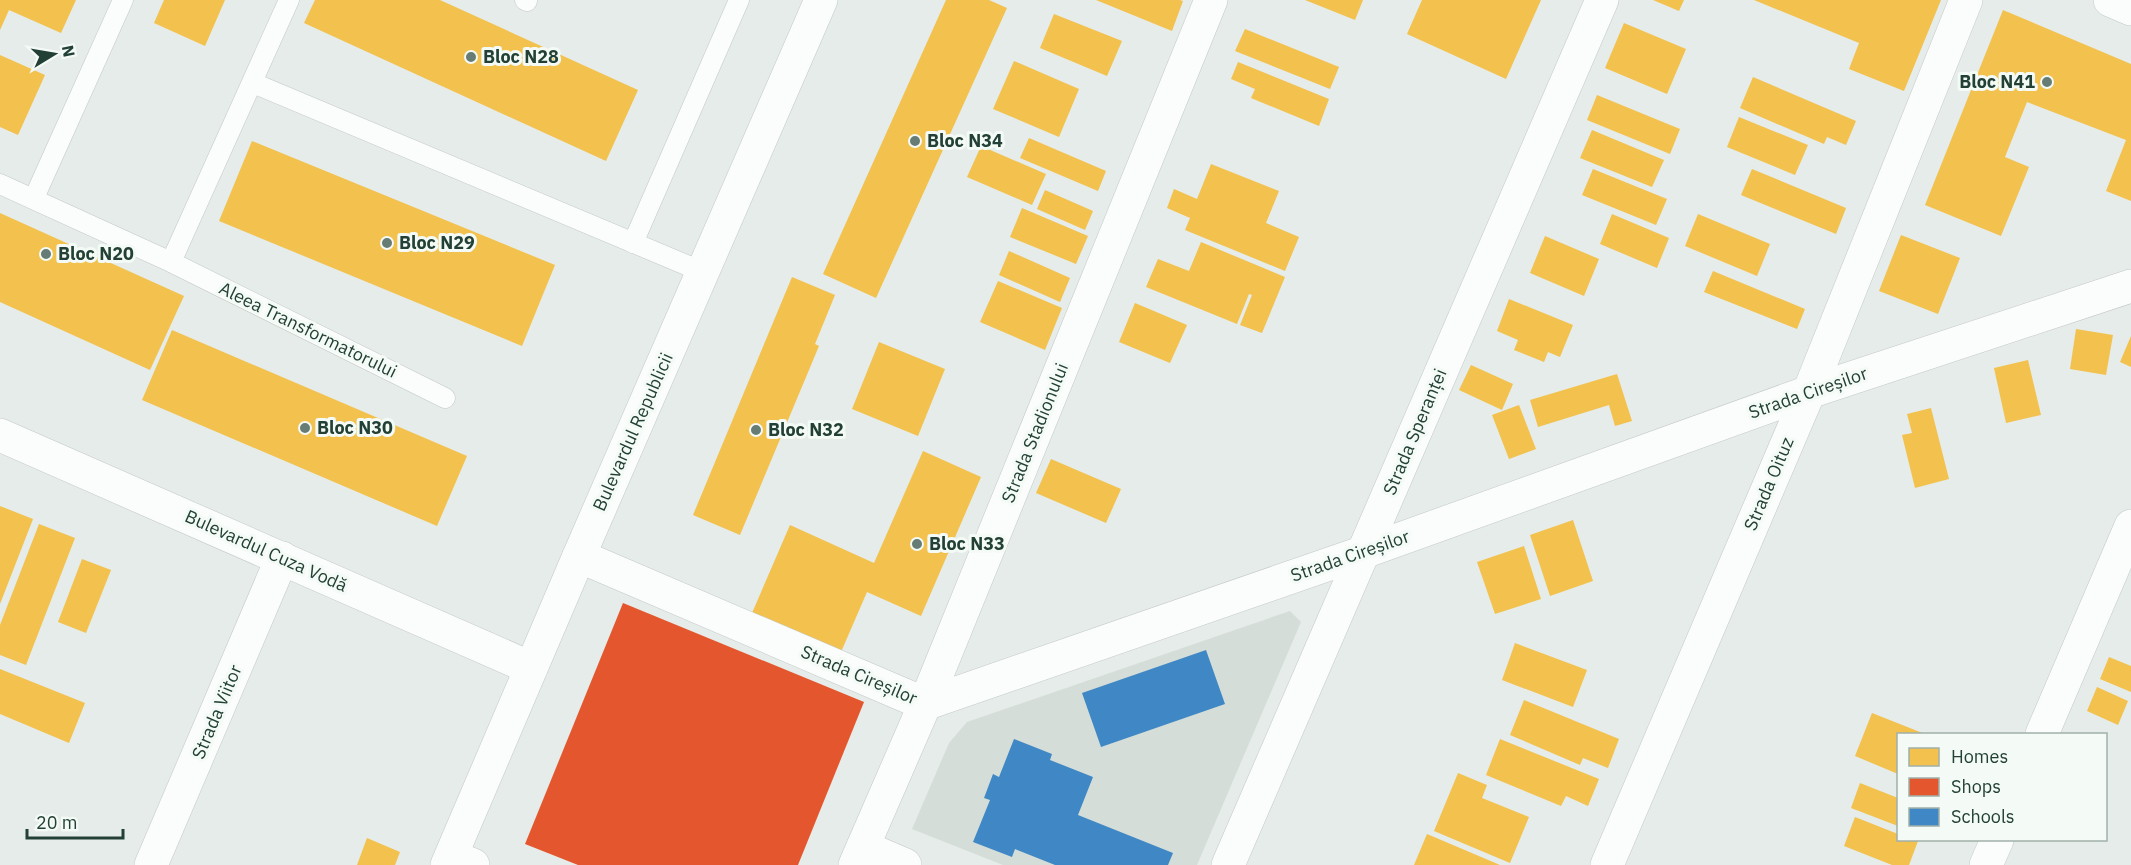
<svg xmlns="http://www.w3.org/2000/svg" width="2131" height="865" viewBox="0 0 2131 865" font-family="'IBM Plex Sans',sans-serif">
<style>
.built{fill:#d4ddd8}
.homes{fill:#f2c14e}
.shops{fill:#e4572e}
.schools{fill:#3f88c5}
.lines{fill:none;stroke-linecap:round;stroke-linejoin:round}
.lane-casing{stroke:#c3c9c6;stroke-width:21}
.street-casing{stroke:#c3c9c6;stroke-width:34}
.secondary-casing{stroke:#c2c9c6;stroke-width:34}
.lane{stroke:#fbfcfc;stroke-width:20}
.street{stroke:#fbfcfc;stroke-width:33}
.secondary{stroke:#fbfcfc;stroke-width:33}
.poi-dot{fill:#677c74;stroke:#f4faf6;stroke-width:2}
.labels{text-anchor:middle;stroke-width:6;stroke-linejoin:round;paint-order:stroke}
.poi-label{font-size:18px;font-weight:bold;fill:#224035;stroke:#f4faf6;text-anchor:start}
.street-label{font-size:18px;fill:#224035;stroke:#f4faf6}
</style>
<rect width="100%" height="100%" fill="#e6ece9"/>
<path class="built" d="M1290,611L1301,622L1197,865H1003L912,829L949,743L967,722Z"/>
<g class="homes">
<path d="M0,0H76L61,33L9,10L0,30Z"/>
<path d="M164,0H225L205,46L154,23Z"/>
<path d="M315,0H440L638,90L606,161L304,23Z"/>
<path d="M946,0H989L1007,8L876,298L823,274Z"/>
<path d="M1096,0H1180L1183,1L1172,31Z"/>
<path d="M1305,0H1363L1355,20Z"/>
<path d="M1422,0H1541L1506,79L1407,34Z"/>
<path d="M1653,0H1684L1679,11Z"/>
<path d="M1754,0H1941L1904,91L1849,69L1859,43Z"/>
<path d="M2003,10L2131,64V201L2106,191L2126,140L2027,102L2005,157L2029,167L2001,236L1925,205Z"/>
<path d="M1054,14L1122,41L1107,76L1040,48Z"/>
<path d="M1624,23L1686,49L1667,94L1605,68Z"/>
<path d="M1245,29L1339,67L1330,89L1235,51Z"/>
<path d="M0,55L45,75L18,135L0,127Z"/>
<path d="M1014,61L1079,89L1059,137L993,109Z"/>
<path d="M1238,62L1329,99L1319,126L1251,98L1255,89L1231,79Z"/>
<path d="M1753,77L1856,121L1846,145L1827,137L1824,144L1740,108Z"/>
<path d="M1597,95L1680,129L1670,154L1587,120Z"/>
<path d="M1739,117L1808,145L1795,175L1727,147Z"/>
<path d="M1592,130L1664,160L1652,187L1580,158Z"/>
<path d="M1029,138L1106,171L1098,191L1020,158Z"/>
<path d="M252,141L555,265L522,346L219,221Z"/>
<path d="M981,146L1046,174L1032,205L967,177Z"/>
<path d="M1211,164L1279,191L1266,223L1299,237L1285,271L1185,230L1190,218L1167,208L1174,189L1197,199Z"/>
<path d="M1593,169L1667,199L1656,225L1582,195Z"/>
<path d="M1752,169L1846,208L1836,234L1741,195Z"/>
<path d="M1045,190L1093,211L1085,230L1037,209Z"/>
<path d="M1022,208L1088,236L1076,264L1010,237Z"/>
<path d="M0,213L184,296L150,370L0,302Z"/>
<path d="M1612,214L1669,238L1657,268L1600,244Z"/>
<path d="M1698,214L1770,244L1757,276L1685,246Z"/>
<path d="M1901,235L1960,258L1938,314L1879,291Z"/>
<path d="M1545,236L1599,259L1584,296L1530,273Z"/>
<path d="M1201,242L1285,277L1262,333L1240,325L1252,295L1249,294L1237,324L1146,287L1158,259L1189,271Z"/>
<path d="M1009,251L1070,278L1060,302L999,275Z"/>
<path d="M1713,271L1805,309L1797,329L1704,292Z"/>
<path d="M792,277L835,295L815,344L819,346L740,535L693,515Z"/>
<path d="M998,281L1062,308L1045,350L980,322Z"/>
<path d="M1509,299L1573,325L1560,357L1548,352L1544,362L1514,350L1518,340L1497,331Z"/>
<path d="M1135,303L1187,325L1170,363L1119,342Z"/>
<path d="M2076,329L2113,335L2106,375L2070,369Z"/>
<path d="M172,330L467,456L437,526L142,400Z"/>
<path d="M2131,336V367L2120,362Z"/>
<path d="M879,342L945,369L918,436L852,409Z"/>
<path d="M2028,360L2041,415L2006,423L1994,368Z"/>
<path d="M1471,365L1513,384L1502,410L1459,390Z"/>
<path d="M1617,374L1632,421L1615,426L1609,405L1538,427L1530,400Z"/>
<path d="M1519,405L1536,449L1509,459L1492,415Z"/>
<path d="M1931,408L1949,479L1915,488L1902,435L1912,433L1907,414Z"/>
<path d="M923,451L981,477L921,616L867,592L841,652L752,613L790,525L874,563Z"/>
<path d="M1051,459L1121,489L1106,523L1036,493Z"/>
<path d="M0,506L33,519L0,604Z"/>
<path d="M1573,520L1593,581L1550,596L1530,535Z"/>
<path d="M39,524L75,538L26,665L0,655V625Z"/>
<path d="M1524,546L1541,599L1495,614L1477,562Z"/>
<path d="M82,559L111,570L86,633L58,622Z"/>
<path d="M1515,643L1587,670L1573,707L1502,680Z"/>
<path d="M2109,657L2131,666V692L2100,679Z"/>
<path d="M0,669L85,703L69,743L0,714Z"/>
<path d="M2097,687L2128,701L2118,725L2087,711Z"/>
<path d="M1524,700L1619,739L1608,768L1583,758L1580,765L1510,735Z"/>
<path d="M1872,713L1925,734H1898V774L1855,756Z"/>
<path d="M1500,739L1599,779L1588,806L1566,796L1561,806L1486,775Z"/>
<path d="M1458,773L1487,785L1482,798L1529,817L1510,863L1434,831Z"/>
<path d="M1860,783L1898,798V826L1851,808Z"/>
<path d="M1855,817L1898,834L1899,840L1918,841L1909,865H1892L1844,846Z"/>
<path d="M1427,834L1500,865H1414Z"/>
<path d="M367,838L400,852L395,865H357Z"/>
</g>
<path class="shops" d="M623,603L864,702L798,865H578L525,844Z"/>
<g class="schools">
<path d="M1206,650L1225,704L1101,747L1082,693Z"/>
<path d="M1014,739L1052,754L1050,760L1093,777L1078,815L1173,853L1168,865H1055L1015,849L1012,857L973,842L990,800L984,798L993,774L999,777Z"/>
</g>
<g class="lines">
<defs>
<g id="lane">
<path d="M525,0L527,1"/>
<path d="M253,83L703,272"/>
<path d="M0,184L171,262L445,398"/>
<path d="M34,198L123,0"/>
<path d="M633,243L739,0"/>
<path d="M171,262L289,0"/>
</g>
<g id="street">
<path d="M0,435L531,668"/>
<path d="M579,556L925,704L1364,552L1809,392L2131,286"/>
<path d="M2042,734L2131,526"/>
<path d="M863,847L905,865"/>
<path d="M451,856L473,865"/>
<path d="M151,865L282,558"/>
<path d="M855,865L925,704L1211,0"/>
<path d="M1228,865L1602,0"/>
<path d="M1607,865L1809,392L1966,0"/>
<path d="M1986,865L1997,840"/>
</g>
<g id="secondary">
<path d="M2110,0L2131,9"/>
<path d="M447,865L579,556L821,0"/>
</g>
</defs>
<use href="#lane" class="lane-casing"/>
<use href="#street" class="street-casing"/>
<use href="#secondary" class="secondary-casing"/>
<use href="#lane" class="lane"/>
<use href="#street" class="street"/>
<use href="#secondary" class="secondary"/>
</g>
<g class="poi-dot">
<circle cx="471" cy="57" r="6"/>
<circle cx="2047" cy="82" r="6"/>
<circle cx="915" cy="141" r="6"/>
<circle cx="387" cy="243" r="6"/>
<circle cx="46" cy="254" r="6"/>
<circle cx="305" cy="428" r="6"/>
<circle cx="756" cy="430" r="6"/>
<circle cx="917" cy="544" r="6"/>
</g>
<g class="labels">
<g class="poi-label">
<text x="483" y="63">Bloc N28</text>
<text x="2035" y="88" text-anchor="end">Bloc N41</text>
<text x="927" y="147">Bloc N34</text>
<text x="399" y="249">Bloc N29</text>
<text x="58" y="260">Bloc N20</text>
<text x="317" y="434">Bloc N30</text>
<text x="768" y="436">Bloc N32</text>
<text x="929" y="550">Bloc N33</text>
</g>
<g class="street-label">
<text transform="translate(308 330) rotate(26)" y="6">Aleea Transformatorului</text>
<text transform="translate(1808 393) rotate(-19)" y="6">Strada Cireșilor</text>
<text transform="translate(633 432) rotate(-66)" y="6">Bulevardul Republicii</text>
<text transform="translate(1415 432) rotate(-67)" y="6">Strada Speranței</text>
<text transform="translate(1035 433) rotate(-68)" y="6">Strada Stadionului</text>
<text transform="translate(1769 484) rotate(-67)" y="6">Strada Oituz</text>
<text transform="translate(266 551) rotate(24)" y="6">Bulevardul Cuza Vodă</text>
<text transform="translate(1350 556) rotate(-19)" y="6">Strada Cireșilor</text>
<text transform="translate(859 675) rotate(23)" y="6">Strada Cireșilor</text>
<text transform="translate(217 712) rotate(-67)" y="6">Strada Viitor</text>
</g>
</g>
<rect x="1897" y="733" width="210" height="108" fill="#f4faf6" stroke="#a0b0a9" stroke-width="1.5"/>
<rect x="1909" y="748" width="30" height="18" fill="#f2c14e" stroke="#a0b0a9" stroke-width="1.5"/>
<text x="1951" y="763" font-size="18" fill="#224035">Homes</text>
<rect x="1909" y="778" width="30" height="18" fill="#e4572e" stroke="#a0b0a9" stroke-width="1.5"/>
<text x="1951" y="793" font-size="18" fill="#224035">Shops</text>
<rect x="1909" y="808" width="30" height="18" fill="#3f88c5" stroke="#a0b0a9" stroke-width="1.5"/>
<text x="1951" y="823" font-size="18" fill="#224035">Schools</text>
<g transform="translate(54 54) rotate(79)" stroke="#f4faf6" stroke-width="4.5" paint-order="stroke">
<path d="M0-4.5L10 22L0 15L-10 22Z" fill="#224035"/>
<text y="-9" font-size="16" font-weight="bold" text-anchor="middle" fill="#224035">N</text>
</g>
<path d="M27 829v9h96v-9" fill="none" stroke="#224035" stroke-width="3"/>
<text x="36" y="829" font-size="18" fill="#224035" stroke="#f4faf6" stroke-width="4.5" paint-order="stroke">20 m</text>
</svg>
